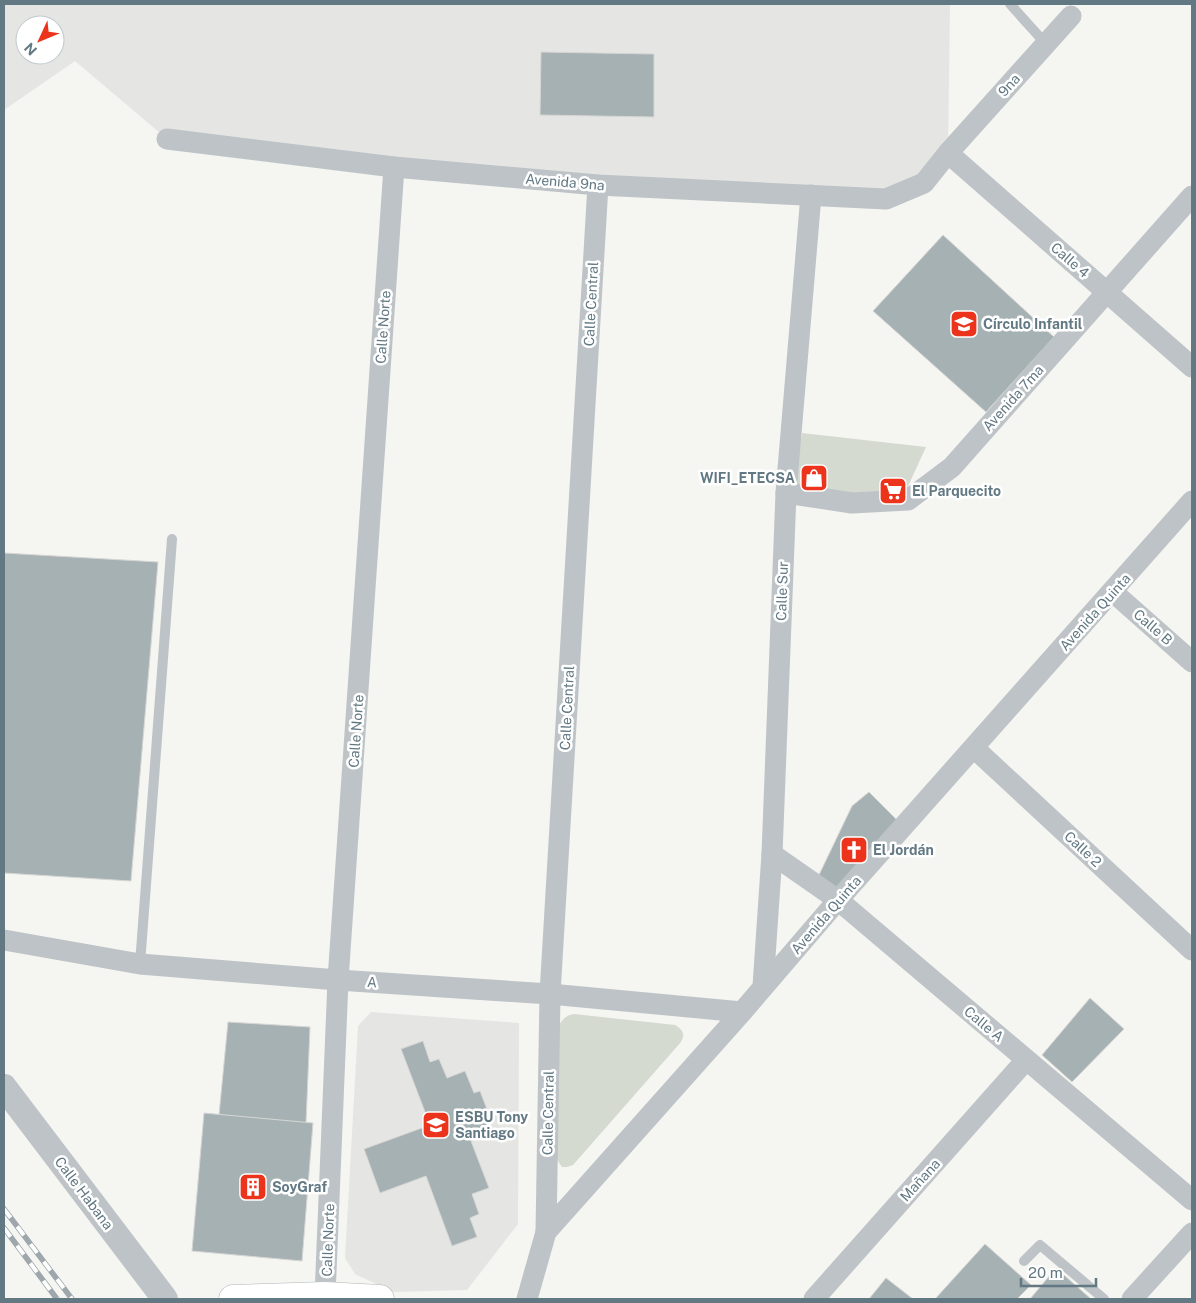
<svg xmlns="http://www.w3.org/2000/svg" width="1196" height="1303" viewBox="0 0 1196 1303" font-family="'Public Sans',sans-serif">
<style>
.built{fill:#e5e6e4;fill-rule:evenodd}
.green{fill:#d5dad0}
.building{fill:#a6b1b4;stroke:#d6d6d4}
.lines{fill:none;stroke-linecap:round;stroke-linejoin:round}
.secondary-casing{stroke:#afb7ba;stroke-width:29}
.service{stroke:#bdc3c6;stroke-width:10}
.minor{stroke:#bdc3c6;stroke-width:21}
.tertiary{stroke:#bdc3c6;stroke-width:26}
.secondary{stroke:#fff;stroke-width:28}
.rail-casing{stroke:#9ea7ab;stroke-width:5.5}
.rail{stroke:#fff;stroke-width:4;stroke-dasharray:11;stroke-linecap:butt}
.labels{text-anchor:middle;stroke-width:5;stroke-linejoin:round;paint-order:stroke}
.street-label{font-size:14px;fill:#627883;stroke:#fff}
.poi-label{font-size:14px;font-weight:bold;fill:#627883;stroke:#fff;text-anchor:start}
</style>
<rect width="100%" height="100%" fill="#f5f5f1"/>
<g class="built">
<path d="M4,4H950L948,153L886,199L167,139L75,61L4,110ZM25,25H55V55H25Z"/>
<path d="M371,1012L519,1023L518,1224L467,1290L393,1292L355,1274L345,1258L358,1026Z"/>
</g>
<g class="green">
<path d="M802,433L926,447L903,497L794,490Z"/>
<path d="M574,1014L675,1025C682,1029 686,1034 681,1042L573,1165L567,1167H562L556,1158L557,1029C562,1020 564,1016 574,1014Z"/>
</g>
<g class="building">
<path d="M541,52L654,54V117L540,115Z"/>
<path d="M943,235L1054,337L986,412L873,311Z"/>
<path d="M4,553L158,562L131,881L4,873Z"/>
<path d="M869,792L901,824L838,891L818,877L852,806Z"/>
<path d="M1090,998L1124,1029L1072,1082L1042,1055Z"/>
<path d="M228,1022L310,1027L306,1123L219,1115Z"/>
<path d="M423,1041L430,1062L439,1059L447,1078L465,1071L474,1093L480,1091L488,1112L483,1115L490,1134L471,1141L489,1188L472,1194L479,1214L470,1218L477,1237L452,1246L426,1176L380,1193L364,1149L430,1125L401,1049Z"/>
<path d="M204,1113L313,1123L302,1261L192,1251Z"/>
<path d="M985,1244L1031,1285L1017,1299H935Z"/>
<path d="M1056,1268L1091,1299H1030Z"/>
<path d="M886,1278L913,1299H869Z"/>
</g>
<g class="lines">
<defs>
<path id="secondary" d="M233,1299L325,1296L380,1299"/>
</defs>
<use href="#secondary" class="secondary-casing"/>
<g class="service">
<path d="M1010,4L1046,44"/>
<path d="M140,964L172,539"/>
<path d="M1024,1261L1040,1245L1104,1299"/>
</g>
<g class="minor">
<path d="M167,139L394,167L598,185L886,199L924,183L948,153L1071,16"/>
<path d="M948,153L1192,367"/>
<path d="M786,493L852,503L908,500L952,467L1192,196"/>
<path d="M1113,592L1192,662"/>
<path d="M974,748L1192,950"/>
<path d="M772,854L838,900L1192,1200"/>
<path d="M4,940L140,964L338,980L550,994L742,1012"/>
<path d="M763,986L772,854L786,493L811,195"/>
<path d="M546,1232L550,994L598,185"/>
<path d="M325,1296L338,980L394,167"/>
<path d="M527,1299L546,1232L742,1012L838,900L1192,501"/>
<path d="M814,1299L1026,1060"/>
<path d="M1132,1299L1192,1233"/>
</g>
<path class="tertiary" d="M4,1087L165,1299"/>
<use href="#secondary" class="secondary"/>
<defs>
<g id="rail">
<path d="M4,1209L72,1299"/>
<path d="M4,1228L57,1299"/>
</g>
</defs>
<use href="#rail" class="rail-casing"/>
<use href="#rail" class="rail"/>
</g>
<defs>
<symbol id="school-square" viewBox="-11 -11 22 22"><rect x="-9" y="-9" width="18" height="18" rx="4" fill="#eb341b" stroke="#fff"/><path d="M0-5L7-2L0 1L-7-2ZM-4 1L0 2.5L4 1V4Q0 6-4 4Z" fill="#fff"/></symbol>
<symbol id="shop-square" viewBox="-11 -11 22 22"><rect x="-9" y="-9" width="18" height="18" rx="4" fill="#eb341b" stroke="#fff"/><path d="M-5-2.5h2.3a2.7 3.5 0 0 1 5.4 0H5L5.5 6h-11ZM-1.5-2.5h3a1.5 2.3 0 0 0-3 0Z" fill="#fff"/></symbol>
<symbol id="supermarket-square" viewBox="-11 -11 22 22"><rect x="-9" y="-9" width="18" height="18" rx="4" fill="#eb341b" stroke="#fff"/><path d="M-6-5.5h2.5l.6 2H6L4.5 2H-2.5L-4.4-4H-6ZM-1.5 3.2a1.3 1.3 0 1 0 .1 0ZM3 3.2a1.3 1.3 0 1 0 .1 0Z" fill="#fff"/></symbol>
<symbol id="church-square" viewBox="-11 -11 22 22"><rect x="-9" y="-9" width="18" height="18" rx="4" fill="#eb341b" stroke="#fff"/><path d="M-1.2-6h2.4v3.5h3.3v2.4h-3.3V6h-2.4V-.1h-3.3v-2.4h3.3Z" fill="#fff"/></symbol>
<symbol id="building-square" viewBox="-11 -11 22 22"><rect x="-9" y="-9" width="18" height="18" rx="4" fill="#eb341b" stroke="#fff"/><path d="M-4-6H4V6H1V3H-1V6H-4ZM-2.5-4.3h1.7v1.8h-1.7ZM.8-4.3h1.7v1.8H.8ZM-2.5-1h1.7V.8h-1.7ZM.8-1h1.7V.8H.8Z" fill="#fff"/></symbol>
</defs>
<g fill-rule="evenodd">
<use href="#school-square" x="948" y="308" width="32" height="32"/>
<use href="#shop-square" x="798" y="462" width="32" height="32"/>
<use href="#supermarket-square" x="877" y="475" width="32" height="32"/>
<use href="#church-square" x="838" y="834" width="32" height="32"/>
<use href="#school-square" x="420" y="1109" width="32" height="32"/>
<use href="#building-square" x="237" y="1171" width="32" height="32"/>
</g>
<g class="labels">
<g class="street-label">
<text transform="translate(1009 85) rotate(-48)" y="5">9na</text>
<text transform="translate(565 182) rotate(5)" y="5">Avenida 9na</text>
<text transform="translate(1070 260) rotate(41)" y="5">Calle 4</text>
<text transform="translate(591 304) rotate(-87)" y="5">Calle Central</text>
<text transform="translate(383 327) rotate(-86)" y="5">Calle Norte</text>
<text transform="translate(1013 398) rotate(-48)" y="5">Avenida 7ma</text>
<text transform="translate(782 591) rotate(-88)" y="5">Calle Sur</text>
<text transform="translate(1095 612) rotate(-48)" y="5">Avenida Quinta</text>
<text transform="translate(1153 627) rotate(41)" y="5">Calle B</text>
<text transform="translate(567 708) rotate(-87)" y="5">Calle Central</text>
<text transform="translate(356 731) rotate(-86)" y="5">Calle Norte</text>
<text transform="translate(1083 849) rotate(43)" y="5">Calle 2</text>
<text transform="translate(826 915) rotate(-49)" y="5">Avenida Quinta</text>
<text transform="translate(372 982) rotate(4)" y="5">A</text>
<text transform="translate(984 1024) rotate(40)" y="5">Calle A</text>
<text transform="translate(548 1113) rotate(-89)" y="5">Calle Central</text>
<text transform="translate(920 1180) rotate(-48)" y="5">Mañana</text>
<text transform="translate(84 1193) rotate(53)" y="5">Calle Habana</text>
<text transform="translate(328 1240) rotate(-88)" y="5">Calle Norte</text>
</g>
<g class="poi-label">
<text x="983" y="329">Círculo Infantil</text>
<text x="795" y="483" text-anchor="end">WIFI_ETECSA</text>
<text x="912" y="496">El Parquecito</text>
<text x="873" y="855">El Jordán</text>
<text x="455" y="1122">ESBU Tony<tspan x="455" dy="16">Santiago</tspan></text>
<text x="272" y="1192">SoyGraf</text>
</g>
</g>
<rect width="1196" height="1303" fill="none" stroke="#627883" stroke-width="10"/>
<g transform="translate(40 40) rotate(226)"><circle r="24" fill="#ffffff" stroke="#c0c9cd"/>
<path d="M0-4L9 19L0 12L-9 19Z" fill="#eb341b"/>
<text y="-8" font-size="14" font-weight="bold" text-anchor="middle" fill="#627883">N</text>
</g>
<path d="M1021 1278v8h75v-8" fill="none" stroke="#627883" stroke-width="2.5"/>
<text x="1028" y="1278" font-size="15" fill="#627883" stroke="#ffffff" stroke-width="4" paint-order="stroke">20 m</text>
</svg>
